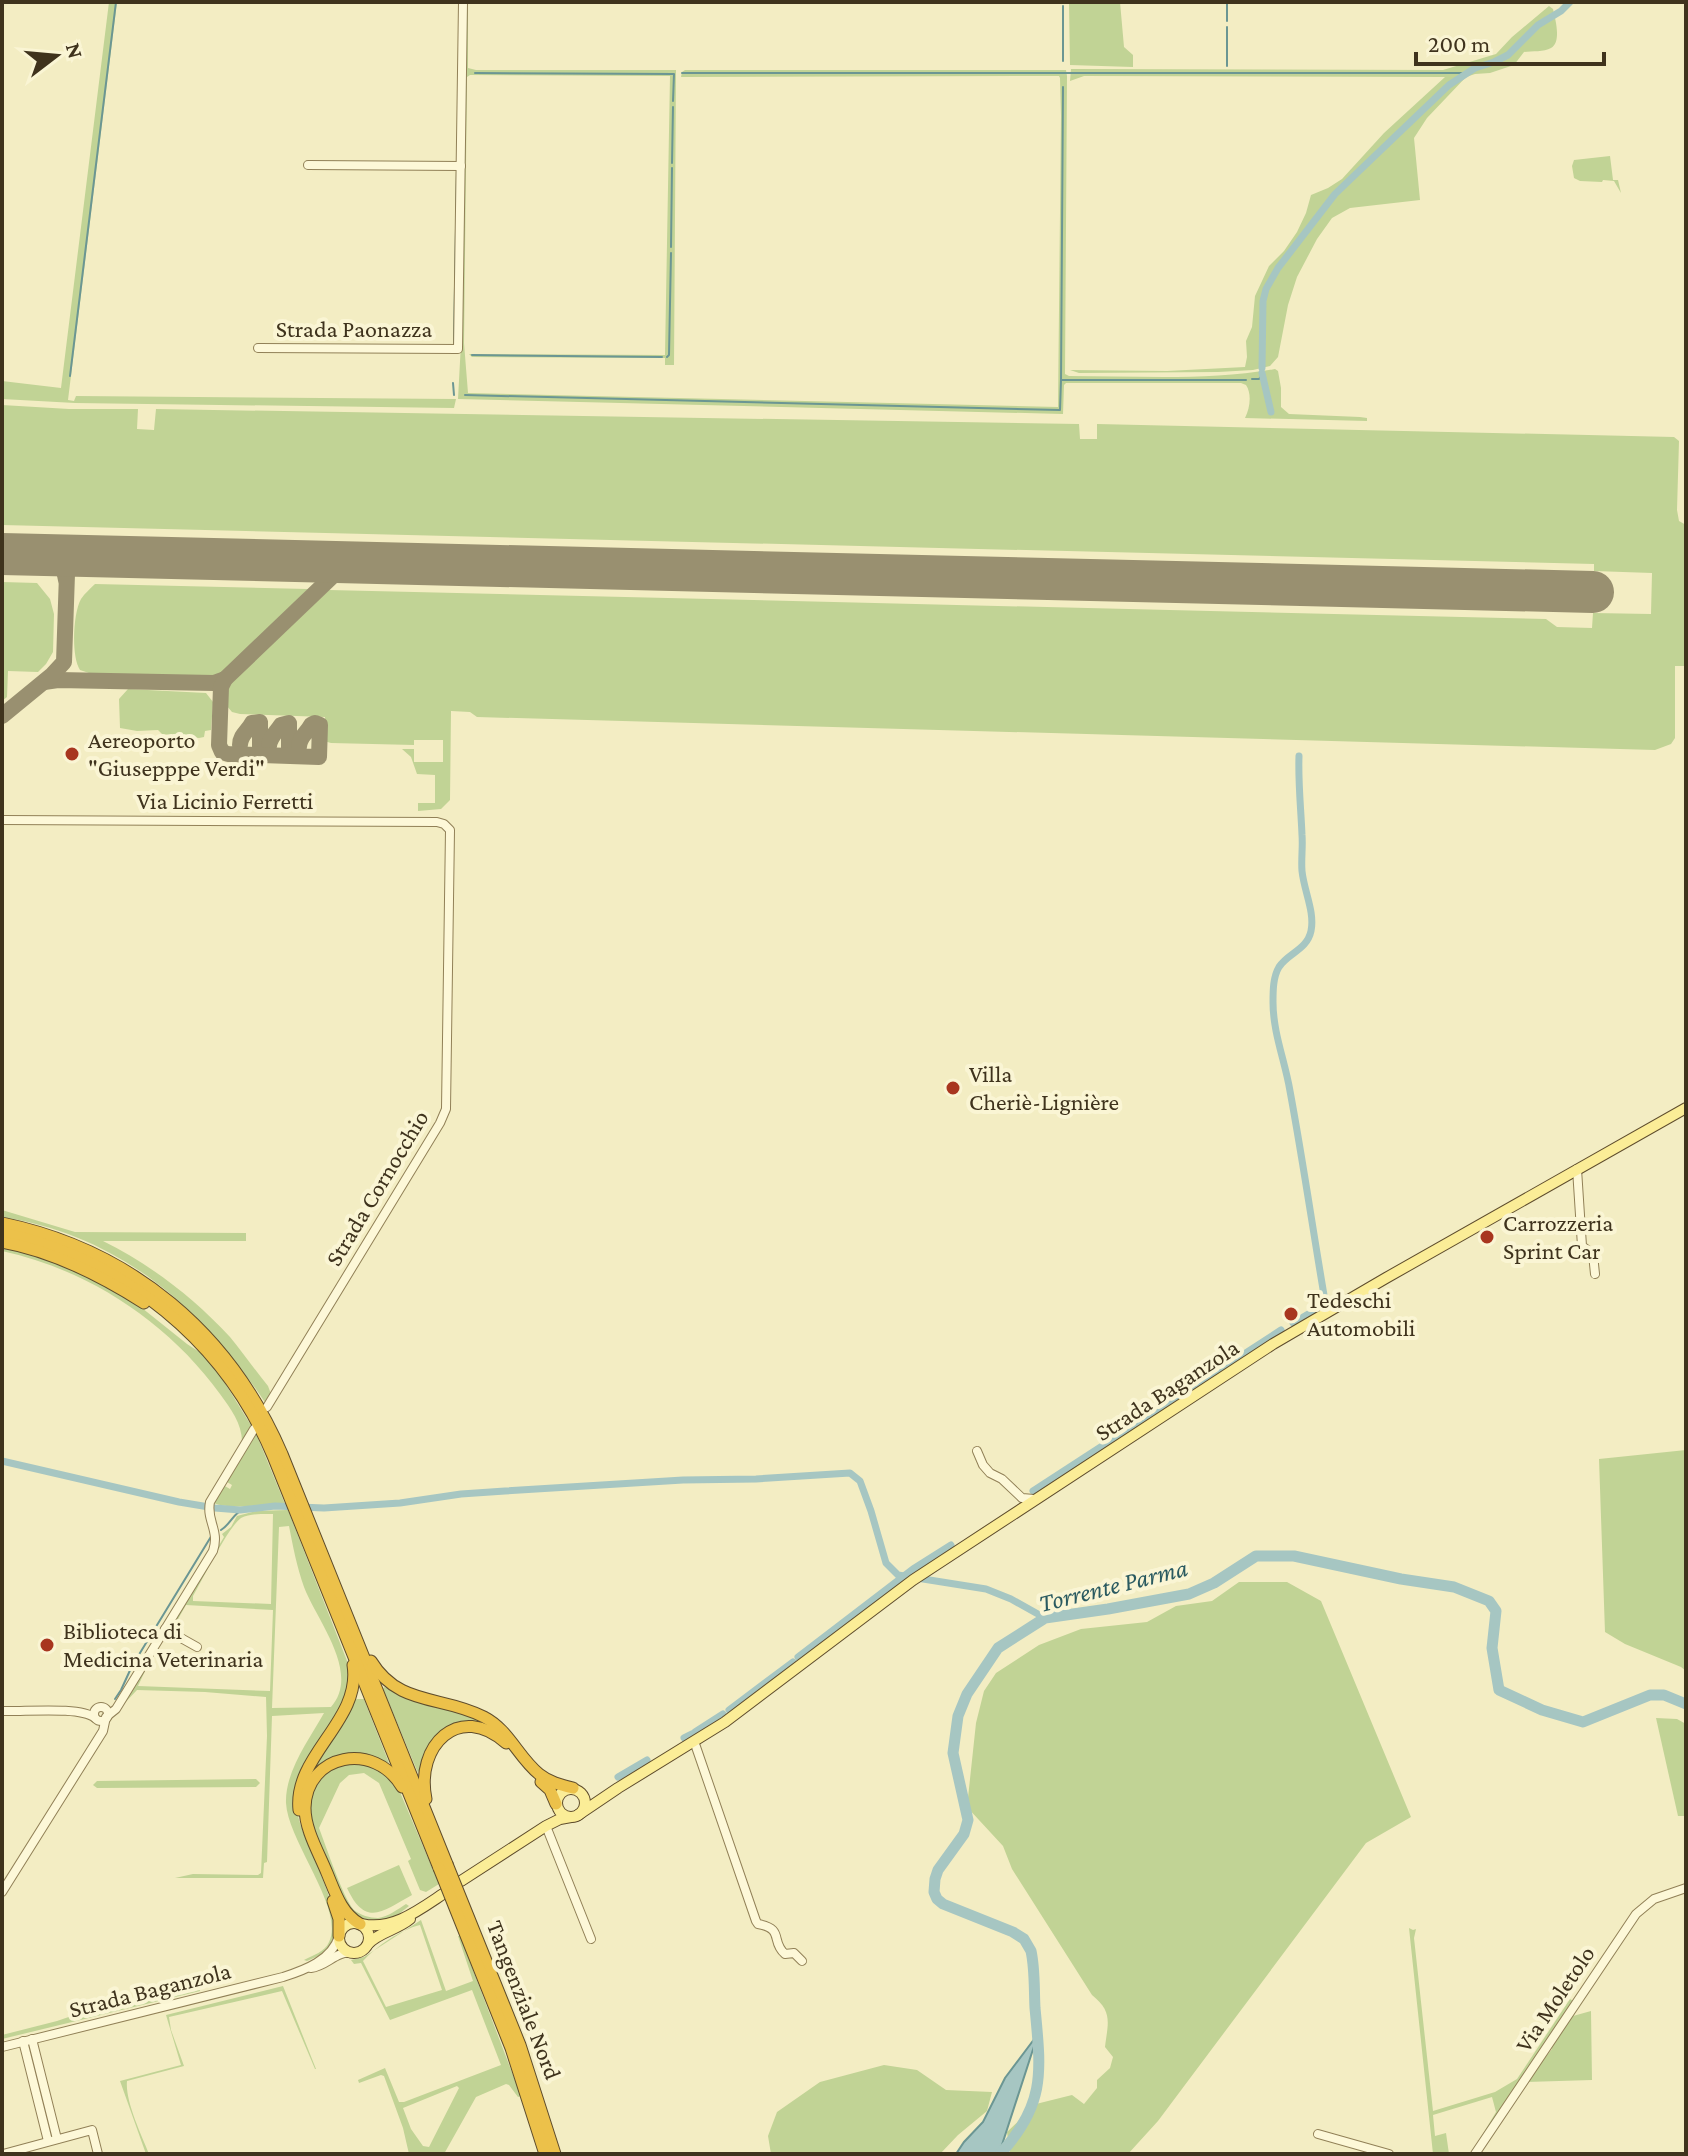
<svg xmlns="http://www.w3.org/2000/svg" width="1688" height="2156" viewBox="0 0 1688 2156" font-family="'Crimson Pro',serif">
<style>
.green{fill:#c1d395;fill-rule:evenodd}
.water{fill:#a6c6c2;stroke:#6b9693;stroke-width:2}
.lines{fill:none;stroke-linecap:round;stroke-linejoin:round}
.stream{stroke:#6b9693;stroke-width:2}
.canal{stroke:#a6c6c2;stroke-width:7}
.river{stroke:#a6c6c2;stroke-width:11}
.taxiway{stroke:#999070;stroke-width:16}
.runway{stroke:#999070;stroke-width:42}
.minor-casing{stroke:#918057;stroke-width:10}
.major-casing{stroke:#5e4c2c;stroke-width:12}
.highway-casing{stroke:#5e4c2c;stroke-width:13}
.minor{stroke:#fdf8d8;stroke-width:8}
.major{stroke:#fbed97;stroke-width:10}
.highway{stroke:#ecc14a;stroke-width:11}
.highway-bridge-casing{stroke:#5e4c2c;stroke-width:13;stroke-linecap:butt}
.highway-bridge{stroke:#ecc14a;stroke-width:11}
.poi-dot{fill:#a8361f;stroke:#faf5d4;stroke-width:3}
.labels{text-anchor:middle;stroke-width:8;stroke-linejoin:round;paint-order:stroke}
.street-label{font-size:24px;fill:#3f331d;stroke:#faf5d4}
.poi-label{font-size:24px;fill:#3f331d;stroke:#faf5d4;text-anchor:start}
.water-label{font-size:26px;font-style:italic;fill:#2a5a60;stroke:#faf5d4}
</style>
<rect width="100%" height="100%" fill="#f3edc3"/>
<g class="green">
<path d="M109,2H117L68,400L74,401L76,396L456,399L454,408L75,403L2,399V381L61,388Z"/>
<path d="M466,2H468V68L476,70H676L674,365H665V358L472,357L469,354L665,355L670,76L470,75L467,77L464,343L468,393L1058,407L1061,116L1060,78L1059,76L681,77L682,72L685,70H1066L1067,76L1065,374L1069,376C1137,376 1209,381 1275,369L1278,371L1281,388V407L1289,414L1360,417L1367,418V421L1245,418C1250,408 1252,394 1246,385L1241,383H1066L1064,385L1063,414L458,399L461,343Z"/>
<path d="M1069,2H1120L1124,47L1133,55V67L1070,65Z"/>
<path d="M1549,6L1553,9C1555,18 1562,42 1551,48C1544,52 1532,51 1524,52L1514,65L1490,73L1475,74L1466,77L1427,118L1414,138L1420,200L1350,208L1332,218L1317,239L1297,277L1288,305L1278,357L1270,366L1253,370L1218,372L1079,373L1070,370L1167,371L1245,367L1247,357L1246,341L1252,327L1255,296L1269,266L1284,251L1297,232L1306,213L1311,195L1328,188L1342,179L1384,133L1445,77L1084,76L1070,81L1071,69L1443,70L1496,54L1512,37Z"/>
<path d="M1610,156L1613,180H1618L1621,193L1614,181L1603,180L1602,182L1580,181L1574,178L1572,166L1574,160Z"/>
<path d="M2,405L69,409H138L137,429L154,430L156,409L1079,424L1080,439H1097V424L1674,437L1679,441L1677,510L1679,521L1686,525V666H1675V738L1671,744L1655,750L477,717L470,712L451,711L450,800L441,809L418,811V803H435V775L417,774L411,757L402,749H414V762H443V740H414V745L331,743L324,741L325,717L240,714L232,712L226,705L227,692L230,684L329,590L1546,619L1557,627L1592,628L1593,613L1651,614L1652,573L1594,571V564L2,525Z"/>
<path d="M2,582L37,583L50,599L54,614L53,652L46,664L38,672L8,671L7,697L2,701Z"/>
<path d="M95,584L308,589L221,673L213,676L202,677L89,673L80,670C71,657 73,613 81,599C85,593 90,589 95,584Z"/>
<path d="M128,689L206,693L213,702L211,730L205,731L204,737L199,738L162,734L158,730L137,731L120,728L119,699Z"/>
<path d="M2,1210L75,1232L246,1233V1241H103C151,1265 193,1297 230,1337C243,1353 255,1370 268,1386L271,1394L266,1404C203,1308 119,1235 2,1217Z"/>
<path d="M2,1246L64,1264L105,1284L142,1308L187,1344L201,1353L220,1375L252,1427L242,1444C243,1425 231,1409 220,1394C168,1322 89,1270 2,1251Z"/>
<path d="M255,1431L285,1504C261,1503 236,1511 213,1503L223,1485L230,1489L232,1485L227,1482Z"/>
<path d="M1686,1450V1671L1681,1667L1625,1644L1605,1632L1599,1459Z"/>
<path d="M288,1510L351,1671C350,1679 350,1688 348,1695C346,1702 339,1710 336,1716C320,1743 292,1778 297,1811C302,1844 349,1914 331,1945C326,1954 316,1957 307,1961L304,1960C313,1955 325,1952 329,1942C345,1909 288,1842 286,1803C285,1771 309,1740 324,1713L272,1716L267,1862L264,1863L263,1878H175L193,1874L258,1875L261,1873L267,1736L266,1697L205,1692L137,1690L120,1708L146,1669L138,1686L270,1691L273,1610L186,1605L173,1628L171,1626L224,1537L222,1534L231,1527L237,1516L256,1511ZM267,1514H273L271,1604L193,1601V1596C203,1579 228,1527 241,1518C248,1514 259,1514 267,1514ZM289,1526C293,1547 297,1567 304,1587C317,1621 361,1673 331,1707L272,1708L279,1527Z"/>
<path d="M1239,1582H1287L1321,1601L1411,1817L1366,1843L1158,2121L1128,2154H1010L1007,2132L1036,2104L1072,2095L1084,2104L1097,2088V2080L1110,2068L1113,2057L1105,2047C1108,2022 1113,2012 1092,1995L1012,1869L1003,1846L967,1807L976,1723L984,1691L996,1673L1039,1645L1081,1629L1147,1622L1176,1606L1212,1601Z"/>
<path d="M384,1687L462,1712L490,1725L440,1733L427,1748L418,1773L383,1689Z"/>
<path d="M357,1699H364L365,1702L389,1763L375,1758L312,1773L353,1701Z"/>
<path d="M1656,1718L1677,1719L1686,1724V1816H1678Z"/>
<path d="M343,1763L374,1765L397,1785L439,1884L426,1892L420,1890L408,1861L411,1859L379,1783L364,1773L349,1775L340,1783L319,1828C326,1846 343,1898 354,1910C360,1915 370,1918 378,1918C388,1917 398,1909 406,1904L409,1906L395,1917L380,1922L359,1919L345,1906L311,1828L308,1801L324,1773Z"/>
<path d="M256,1779L260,1783L256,1787L97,1788L93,1785L97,1781Z"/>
<path d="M399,1865L412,1895C384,1910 366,1929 347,1888Z"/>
<path d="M421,1920L446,1991L473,1981L458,1936H460L521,2096L518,2097L509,2085L506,2084L476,2097L444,2154H409L403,2128L384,2076L381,2075L359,2083L358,2080L385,2068L399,2102H404L501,2065L472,1990L390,2020L361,1963L354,1964L351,1960L364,1957ZM420,1925L442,1990L386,2007L363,1961C377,1946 400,1930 420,1925ZM457,2086L459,2088L429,2147L423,2146L411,2129L403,2108Z"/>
<path d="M1409,1928L1413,1930L1416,1929L1414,1938L1433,2111L1495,2092L1517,2079L1570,1999L1575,2002L1483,2137H1481L1496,2112L1492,2097L1433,2115L1435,2136L1446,2133L1449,2154H1433Z"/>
<path d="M283,1986L316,2069H315L282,1991L169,2017L171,2030L184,2066L127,2081C125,2101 141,2134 149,2154H146L120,2081L181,2065L166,2015Z"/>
<path d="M199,1987L200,1991L2,2039V2035L57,2021L92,2009Z"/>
<path d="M1591,2011L1592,2080L1526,2082L1552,2049L1551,2045L1572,2014L1573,2016Z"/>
<path d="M884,2065L917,2070L946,2090L992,2092L987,2111L958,2135L940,2154H771L768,2136L777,2112L820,2082Z"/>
</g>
<path class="water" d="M1038,2034L999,2154H956L964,2142L983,2122L1005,2078Z"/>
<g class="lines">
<g class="stream">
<path d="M1227,21V2"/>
<path d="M1063,61V6"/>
<path d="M1227,66V27"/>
<path d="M475,73L674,74L673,101"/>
<path d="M682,73H1465"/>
<path d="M1063,87L1061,380H1246"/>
<path d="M672,163L673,107"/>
<path d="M671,247L672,168"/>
<path d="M454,345L457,171"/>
<path d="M472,355L662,357"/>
<path d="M667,357L669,355L671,253"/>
<path d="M70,376L116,2"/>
<path d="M1252,379H1259L1262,375"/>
<path d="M453,383L454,395"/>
<path d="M465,395L1060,410L1061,380"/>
<path d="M221,1530C231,1524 233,1513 244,1509"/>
<path d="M115,1699L121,1690L132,1666L212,1535"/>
</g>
<g class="canal">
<path d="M1262,368L1263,301L1266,289L1278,268L1335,194L1449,85L1475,68L1494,62L1508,55L1538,25L1561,11L1570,2"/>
<path d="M1262,373L1271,412"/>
<path d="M1293,1323L1322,1306L1325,1301C1313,1231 1303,1161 1290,1091C1285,1061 1273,1033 1273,1002C1273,991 1273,977 1279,967C1288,953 1307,950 1311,931C1315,912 1304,891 1302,871C1301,859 1303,847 1302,835C1301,809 1298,783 1299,756"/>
<path d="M1218,1371L1281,1330"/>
<path d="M2,1461L179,1502L215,1508L240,1510L275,1506L324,1508L400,1503L461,1494L505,1491L683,1480L756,1479L850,1473L860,1481L871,1511L886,1563L898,1575L986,1589L1011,1599L1045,1618"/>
<path d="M1033,1491L1213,1374"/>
<path d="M798,1657L913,1569L951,1545"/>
<path d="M729,1710L793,1662"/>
<path d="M695,1732L723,1714"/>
<path d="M684,1738L692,1734"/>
<path d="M618,1777L647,1760"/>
</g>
<path class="river" d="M1000,2154C1046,2104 1041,2072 1035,2008C1034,1989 1035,1969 1031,1951L1024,1939L1013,1932L943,1904L937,1899L934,1892L935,1879L938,1870L964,1834L968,1820L953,1753L958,1716L967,1694L998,1648L1045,1618L1108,1609L1189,1594L1214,1583L1256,1556H1294L1401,1579L1454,1587L1489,1601L1496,1611L1492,1648L1499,1690L1542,1710L1583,1722L1650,1695H1664L1686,1704"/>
<g class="taxiway">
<path d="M41,555C56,558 64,565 66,580"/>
<path d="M44,682L58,680L214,683L225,679"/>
<path d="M2,716L52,675L64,662L67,574L76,561L92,556"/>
<path d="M240,745C240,735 248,731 252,723L260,722V755"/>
<path d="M269,746C270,736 277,732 281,725L289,723V755"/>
<path d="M299,747C299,737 307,733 311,725L315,723L320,725L319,757L228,754L222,752L219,745L221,687L225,679L339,570L349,564L362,562"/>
</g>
<path class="runway" d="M2,554L1593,592"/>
<defs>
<g id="minor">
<path d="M308,165L461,166"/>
<path d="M258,348L458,349L463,2"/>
<path d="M2,820L437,822L444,824L450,830L446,1109L440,1123L267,1407"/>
<path d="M1577,1169L1582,1246L1593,1254L1595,1274"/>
<path d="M977,1451L983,1465L990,1473L1002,1479L1022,1498L1034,1499"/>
<path d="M165,1629L197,1647"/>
<circle cx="101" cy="1714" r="7"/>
<path d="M2,1711C24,1712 80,1706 95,1718"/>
<path d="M694,1741L756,1921L758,1924C785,1929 770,1941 785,1954L794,1953L802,1961"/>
<path d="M546,1826L591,1939"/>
<path d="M2,1892L103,1731L106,1717L116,1709L213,1551C220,1530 206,1521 210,1502L254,1429"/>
<path d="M311,1968C327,1966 336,1951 351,1953"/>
<path d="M32,2039L57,2139"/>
<path d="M23,2041L48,2141"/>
<path d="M2,2047L283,1977C305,1970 332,1960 339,1936"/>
<path d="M1318,2134L1389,2154"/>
<path d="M3,2154L92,2130L98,2154"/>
<path d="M1475,2154L1636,1914L1654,1899L1686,1888"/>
</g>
<g id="major">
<circle cx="571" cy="1803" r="14"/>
<path d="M578,1815L618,1788L725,1722L913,1580L1273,1344L1386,1278L1686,1108"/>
<path d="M461,1881L546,1826L560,1819L571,1817"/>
<circle cx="354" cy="1938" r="15"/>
<path d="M362,1924C392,1931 419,1910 443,1894"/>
<path d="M368,1944C379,1932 397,1930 410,1919"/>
</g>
<g id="highway">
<path d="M2,1223C132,1250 230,1333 282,1454L447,1864"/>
<path d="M2,1233C124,1259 225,1341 273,1456L439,1868"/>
<path d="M2,1242C53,1251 100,1275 144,1303"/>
<path d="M371,1661C399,1707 442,1695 484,1717C509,1730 518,1757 539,1774C549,1782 560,1785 573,1788"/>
<path d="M541,1782L550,1790L556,1804"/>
<path d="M426,1799C415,1746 459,1701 506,1743"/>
<path d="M299,1810C293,1755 362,1721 353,1665"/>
<path d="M333,1901L339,1919V1936"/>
<path d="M360,1924C341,1913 335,1892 327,1873C319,1853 305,1830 305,1808C306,1753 375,1741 402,1787"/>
</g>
</defs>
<use href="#minor" class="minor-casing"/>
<use href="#major" class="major-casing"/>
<use href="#highway" class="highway-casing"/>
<use href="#minor" class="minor"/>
<use href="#major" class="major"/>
<use href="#highway" class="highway"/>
<defs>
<g id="highway-bridge">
<path d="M447,1864L520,2045L555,2154"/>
<path d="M439,1868L511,2048L545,2154"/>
</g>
</defs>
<use href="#highway-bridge" class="highway-bridge-casing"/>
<use href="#highway-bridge" class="highway-bridge"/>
</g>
<g class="poi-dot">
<circle cx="72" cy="754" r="8"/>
<circle cx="953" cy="1088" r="8"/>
<circle cx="1487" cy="1237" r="8"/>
<circle cx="1291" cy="1314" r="8"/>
<circle cx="47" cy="1645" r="8"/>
</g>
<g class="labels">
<g class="street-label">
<text x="354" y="337">Strada Paonazza</text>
<text x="225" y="809">Via Licinio Ferretti</text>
<text transform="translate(377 1188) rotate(-59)" y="8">Strada Cornocchio</text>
<text transform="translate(1167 1390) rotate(-33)" y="8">Strada Baganzola</text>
<text transform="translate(150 1990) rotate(-14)" y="8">Strada Baganzola</text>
<text transform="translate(1555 1999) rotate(-56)" y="8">Via Moletolo</text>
<text transform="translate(524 2000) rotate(69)" y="8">Tangenziale Nord</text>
</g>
<g class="poi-label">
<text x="88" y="748">Aereoporto<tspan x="88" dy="28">"Giusepppe Verdi"</tspan></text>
<text x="969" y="1082">Villa<tspan x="969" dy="28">Cheriè-Lignière</tspan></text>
<text x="1503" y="1231">Carrozzeria<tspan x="1503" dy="28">Sprint Car</tspan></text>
<text x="1307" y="1308">Tedeschi<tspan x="1307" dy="28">Automobili</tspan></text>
<text x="63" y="1639">Biblioteca di<tspan x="63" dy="28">Medicina Veterinaria</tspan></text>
</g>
<g class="water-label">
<text transform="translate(1113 1585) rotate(-14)" y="9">Torrente Parma</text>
</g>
</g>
<rect width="1688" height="2156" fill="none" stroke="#3f331d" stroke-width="8"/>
<g transform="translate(56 56) rotate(74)" stroke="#faf5d4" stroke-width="6" paint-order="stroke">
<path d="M0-6L14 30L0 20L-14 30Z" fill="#3f331d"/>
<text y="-12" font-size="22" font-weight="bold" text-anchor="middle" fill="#3f331d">N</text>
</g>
<path d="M1416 52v12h188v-12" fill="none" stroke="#3f331d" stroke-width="4"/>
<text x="1428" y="52" font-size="24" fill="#3f331d" stroke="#faf5d4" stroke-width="6" paint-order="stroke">200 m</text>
</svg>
